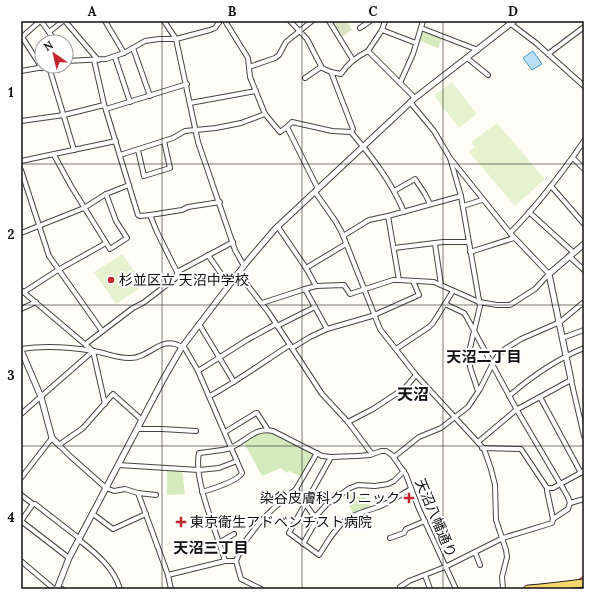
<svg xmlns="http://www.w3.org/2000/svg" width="605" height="610" viewBox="0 0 605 610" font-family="Lora,'Noto Sans JP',serif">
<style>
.green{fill:#d5ebbd}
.cemetery{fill:#d9e3c4}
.pitch{fill:#e6f2cf}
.water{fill:#b9e0f7;stroke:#3f96cf}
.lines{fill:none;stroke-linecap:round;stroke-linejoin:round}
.minor-casing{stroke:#444;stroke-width:6}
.tertiary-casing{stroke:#444;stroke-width:7}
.primary-casing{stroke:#222;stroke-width:9}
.minor{stroke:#fff;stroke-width:4}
.tertiary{stroke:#fff;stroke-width:5}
.primary{stroke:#f9d66b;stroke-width:7}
.rail{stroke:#c4262e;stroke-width:1.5}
.primary-bridge-casing{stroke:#222;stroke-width:9;stroke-linecap:butt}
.primary-bridge{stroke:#f9d66b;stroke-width:7}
.grid{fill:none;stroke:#111;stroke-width:1;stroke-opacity:0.55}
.poi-dot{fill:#c4262e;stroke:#fff;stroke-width:1.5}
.labels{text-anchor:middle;stroke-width:4;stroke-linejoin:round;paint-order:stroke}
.poi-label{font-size:14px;fill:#111;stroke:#fff;text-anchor:start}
.street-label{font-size:14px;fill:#111;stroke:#fff}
.neighbourhood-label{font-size:15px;font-weight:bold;fill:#111;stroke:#fff}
.quarter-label{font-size:16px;font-weight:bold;fill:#111;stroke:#fff}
.neatline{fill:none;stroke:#111;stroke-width:1.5}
.grid-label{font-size:13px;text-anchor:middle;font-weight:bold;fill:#111}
</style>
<rect width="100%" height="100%" fill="#fffdf5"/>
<g class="green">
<path d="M421,29L443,36L438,48L418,40Z"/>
<path d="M261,432H274L286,440L314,454L302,477L289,471L287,473L281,468L262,476L243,441Z"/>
<path d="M167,470H182L185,494L167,495Z"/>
<path d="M350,491L353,499L364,494L370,507L353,513L344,496Z"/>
</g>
<path class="cemetery" d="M331,21H347L352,30L341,37Z"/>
<g class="pitch">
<path d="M452,82L477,114L459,128L434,96Z"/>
<path d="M497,123L545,179L515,206L469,152L475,147L471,142Z"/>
<path d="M121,255H123L138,276L140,288L116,304L94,272Z"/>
</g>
<path class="water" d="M533,51L542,64L532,70L523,58Z"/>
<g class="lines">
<defs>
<g id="minor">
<path d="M41,21L56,42"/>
<path d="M65,21L98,60"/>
<path d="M105,21L124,53"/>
<path d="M164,21L176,39L198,142L235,250L244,266"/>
<path d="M225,21L248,58L250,77L265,114L280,132L287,127"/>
<path d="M290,21L307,39L322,68L331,72L341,74C348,63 356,57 368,51"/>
<path d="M329,21L353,60"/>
<path d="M385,21L382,30L368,51L415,98"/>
<path d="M507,21L536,43L584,86"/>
<path d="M360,28L370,21"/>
<path d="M421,28L478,50"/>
<path d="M382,30L416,43"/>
<path d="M49,32L63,21"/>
<path d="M22,37L42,68"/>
<path d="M21,38L40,21"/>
<path d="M133,48L150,96"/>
<path d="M548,54L584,27"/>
<path d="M115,57L130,102"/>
<path d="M467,58L488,75"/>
<path d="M66,61L106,59L124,53L145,41L159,39H176L210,30L215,28L220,21"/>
<path d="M49,67L74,150"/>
<path d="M249,67L275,58L279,55L286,42L312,21"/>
<path d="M21,71L44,67"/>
<path d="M331,72L353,129L351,132C372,157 391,181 404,212"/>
<path d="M305,78L321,67"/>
<path d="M400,83L413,54L423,21"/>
<path d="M410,102L434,131L450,158L461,196L480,306L470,348V367L478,391"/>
<path d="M190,103L256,91"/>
<path d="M106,109L187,84"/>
<path d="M21,121L64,115L104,105"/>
<path d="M138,150L144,176L170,168L164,141"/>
<path d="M54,155L71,186L110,249L127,238L116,221L106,194"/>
<path d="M120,155L173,138L185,131L216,128L241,123L265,114"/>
<path d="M573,158L584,169"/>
<path d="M21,161L116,141"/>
<path d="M21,170L49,256L102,331"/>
<path d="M551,186L584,224"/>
<path d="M318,189L287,127L292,122L332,131L351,132"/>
<path d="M394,191L415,179L425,194L430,204"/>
<path d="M315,192L336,222L342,233L380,329L416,375L484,449L491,469L495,485L496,520L506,550L507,557L502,577L503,589"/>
<path d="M463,206L482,200"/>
<path d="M529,212L573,252"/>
<path d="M150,215L182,210L188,207L220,202"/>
<path d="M388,216L399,280"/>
<path d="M278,227L306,268L316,286"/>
<path d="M21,233L84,208L106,194L129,185"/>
<path d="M510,233C537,206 562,173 584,141"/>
<path d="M343,236L369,220L388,216L461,196"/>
<path d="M435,244L441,285"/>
<path d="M394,248L443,242H468"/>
<path d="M470,252L514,238"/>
<path d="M208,255L229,285"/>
<path d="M569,256L584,270"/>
<path d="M306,268L346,244"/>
<path d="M177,272L233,242"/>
<path d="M238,273L269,313L322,394L348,422L372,454"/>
<path d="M305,289L327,329"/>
<path d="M21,290L93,351L105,404"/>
<path d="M24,292L58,270L106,243"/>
<path d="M262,303L305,289L316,286L344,285L350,294L393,280H399L434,282L479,302L497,305H510L535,289L549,274L510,233L450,158"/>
<path d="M21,309L36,302"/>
<path d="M199,324L234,382"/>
<path d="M277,326L315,307"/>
<path d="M562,338L584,330"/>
<path d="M86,345L87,343L133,308L143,303L177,277V272L157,232L150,215L140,216L138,215L104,104L94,60"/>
<path d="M183,345L198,371L242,473C238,481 212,489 202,492"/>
<path d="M292,348L310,337L327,329L372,316L419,295L413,281"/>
<path d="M21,349C46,345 70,347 94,351C106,353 119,359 131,358C150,358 161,334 182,347"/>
<path d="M396,349L429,327L433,323L453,291"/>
<path d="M198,371L247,340L276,324"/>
<path d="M210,396C238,381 263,362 290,345"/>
<path d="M509,396C531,377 557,359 584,348"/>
<path d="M540,397L581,473"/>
<path d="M21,414L93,351"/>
<path d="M142,420L113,394L83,428L59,445L70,456L106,488L114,491L125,489L138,493L168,575L171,589"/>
<path d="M348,422L373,409L405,388L416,375"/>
<path d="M137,429H162L196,431"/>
<path d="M225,432L256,413H257L268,430"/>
<path d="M478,442L516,410L571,380L584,436"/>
<path d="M482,448L521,449L547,488V491L553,519"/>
<path d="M331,457L289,533L319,555C327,543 334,529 346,520C356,513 367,511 378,507C389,503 400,495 411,489"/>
<path d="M394,457L419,437L441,428L468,407L480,389L492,365L498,355L505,349L521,339L560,322L584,302"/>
<path d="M118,465L199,470L219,468L237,461"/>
<path d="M21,478L52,438"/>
<path d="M547,488H553L584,471"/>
<path d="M296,489L313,515L316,516L327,504L350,488L358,485L375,486L388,484L394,481L404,471"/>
<path d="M138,493L156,495"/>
<path d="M21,495L33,504H35L80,539"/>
<path d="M570,503L584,499"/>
<path d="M93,514L113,529L146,514"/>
<path d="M21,521L69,558"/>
<path d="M21,521L33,504"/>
<path d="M390,538L404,533L406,529L425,521"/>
<path d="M79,540C96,553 114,568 120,589"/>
<path d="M220,542L234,534"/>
<path d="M303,544L315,523"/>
<path d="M475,552L480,565"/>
<path d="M21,561L54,589H62"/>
<path d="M225,561C217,533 193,480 199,453C208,452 218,451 227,449C245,444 253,426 273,431L322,456L331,457L357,456L370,455L381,451H386L392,455L406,475L419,509L456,589"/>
<path d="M236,561L243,544L260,522L274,508L296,489L317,453"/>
<path d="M236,561L241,579L261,589"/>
<path d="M168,575L225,561H236"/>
<path d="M425,575L430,589"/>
<path d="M400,587L409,581L445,567L503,538L552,523L553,519L568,509L570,503L568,497L561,485L518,412L466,316L464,313L445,304"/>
</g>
<g id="tertiary">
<path d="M21,350L41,397L52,438L59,445"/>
<path d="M571,380L549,274L584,244"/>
<path d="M57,589L69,558L164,378L182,347L246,263L275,229L415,98L514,21"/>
</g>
<g id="primary">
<path d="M528,589L541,588"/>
<path d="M581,589H584"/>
</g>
</defs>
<use href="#minor" class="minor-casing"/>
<use href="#tertiary" class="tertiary-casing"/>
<use href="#primary" class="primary-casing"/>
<use href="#minor" class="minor"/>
<use href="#tertiary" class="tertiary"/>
<use href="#primary" class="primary"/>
<g class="rail">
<path d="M566,589L584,576"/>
<path d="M580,589L584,586"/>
</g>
<defs>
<path id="primary-bridge" d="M541,588L584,583"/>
</defs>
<use href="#primary-bridge" class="primary-bridge-casing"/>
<use href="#primary-bridge" class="primary-bridge"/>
</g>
<path class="grid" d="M162,21V589M302,21V589M443,21V589M21,164H584M21,305H584M21,446H584"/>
<g class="poi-dot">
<circle cx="111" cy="280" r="4"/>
<path d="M407 492h4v4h4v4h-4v4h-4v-4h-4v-4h4z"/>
<path d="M179 516h4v4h4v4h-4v4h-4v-4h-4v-4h4z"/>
</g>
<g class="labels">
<g class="poi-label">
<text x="119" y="285">杉並区立 天沼中学校</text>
<text x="400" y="503" text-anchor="end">染谷皮膚科クリニック</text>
<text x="190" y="527">東京衛生アドベンチスト病院</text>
</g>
<g class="street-label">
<text transform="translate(436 518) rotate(67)" y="5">天沼八幡通り</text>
</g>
<g class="neighbourhood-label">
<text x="484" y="362">天沼二丁目</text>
<text x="211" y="553">天沼三丁目</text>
</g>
<g class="quarter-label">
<text x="413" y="400">天沼</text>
</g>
</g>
<rect width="605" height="610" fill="none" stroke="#ffffff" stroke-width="44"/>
<g transform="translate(54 54) rotate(326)"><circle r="19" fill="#ffffff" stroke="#a0a0a0"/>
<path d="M0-3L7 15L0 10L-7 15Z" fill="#c4262e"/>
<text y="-6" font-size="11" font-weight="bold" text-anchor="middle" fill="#111111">N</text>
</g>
<rect x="22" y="22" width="561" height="566" class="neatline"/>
<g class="grid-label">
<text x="92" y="16">A</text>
<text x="232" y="16">B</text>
<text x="373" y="16">C</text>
<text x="513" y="16">D</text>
<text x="11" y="97">1</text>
<text x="11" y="239">2</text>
<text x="11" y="380">3</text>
<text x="11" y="522">4</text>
</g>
</svg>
